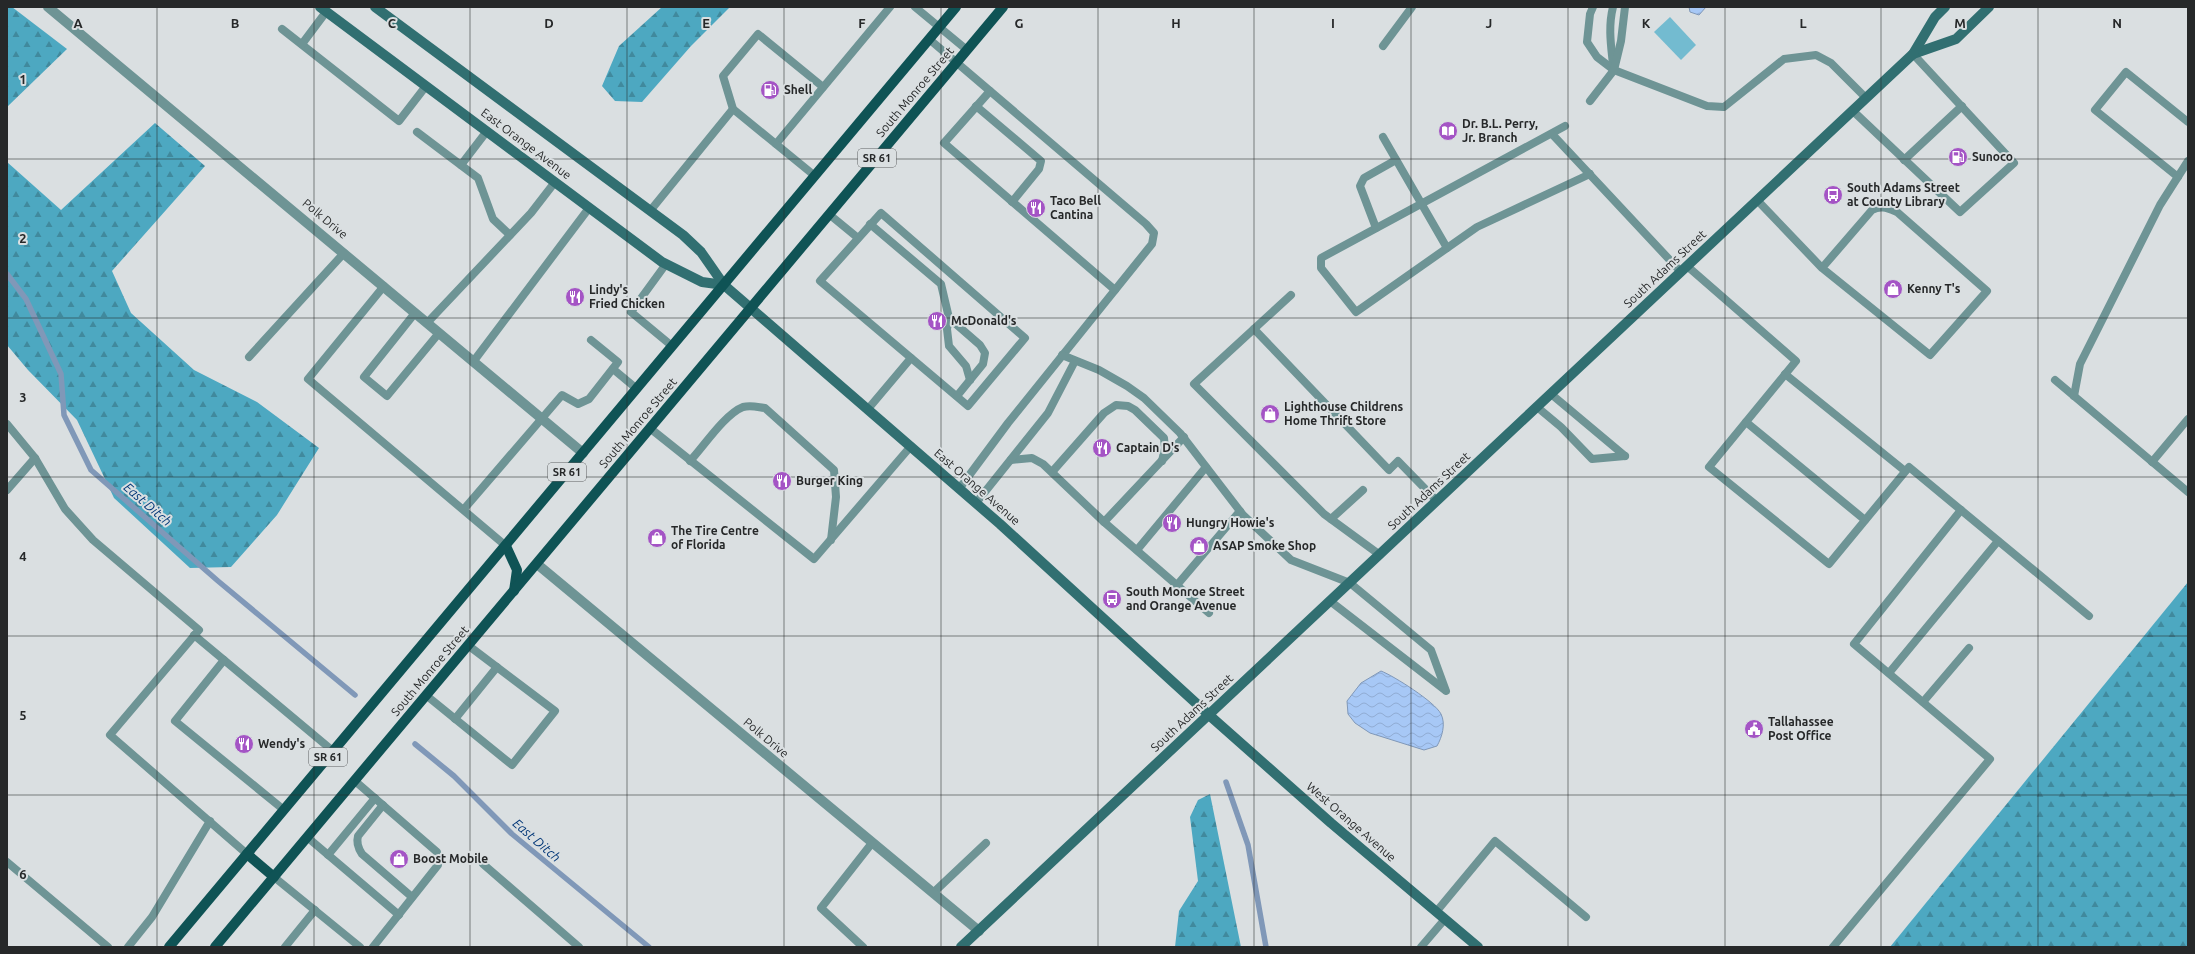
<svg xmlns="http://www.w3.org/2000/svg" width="2195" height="954" viewBox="0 0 2195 954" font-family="Ubuntu,sans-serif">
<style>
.green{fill:#73bbd0}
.forest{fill:url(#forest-firs)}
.water{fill:url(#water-waves);stroke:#8098b8}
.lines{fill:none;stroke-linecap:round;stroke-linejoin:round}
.stream{stroke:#8098b8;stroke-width:5.5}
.lane{stroke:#6e9495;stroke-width:8}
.street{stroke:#6e9495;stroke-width:10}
.secondary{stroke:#316f71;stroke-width:10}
.primary{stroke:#0f5355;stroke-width:10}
.grid{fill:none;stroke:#262829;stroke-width:1;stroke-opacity:0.55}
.labels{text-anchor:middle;stroke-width:4;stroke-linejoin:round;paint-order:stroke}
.shield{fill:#dadfe1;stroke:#5c5f60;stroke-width:1}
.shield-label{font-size:11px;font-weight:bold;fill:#262829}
.poi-label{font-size:12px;font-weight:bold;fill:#262829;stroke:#dadfe1;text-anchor:start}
.street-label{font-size:12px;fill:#262829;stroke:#dadfe1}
.water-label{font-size:13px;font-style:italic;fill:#003677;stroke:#dadfe1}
.grid-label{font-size:13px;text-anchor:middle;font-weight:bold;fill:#262829;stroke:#dadfe1;stroke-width:4;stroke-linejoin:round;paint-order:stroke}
</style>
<defs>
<pattern id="forest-firs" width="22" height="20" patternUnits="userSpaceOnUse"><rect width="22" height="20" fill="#4da8c1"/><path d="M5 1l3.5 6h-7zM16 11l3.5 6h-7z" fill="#40899d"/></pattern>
<pattern id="water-waves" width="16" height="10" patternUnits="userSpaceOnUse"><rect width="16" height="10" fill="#a7c8f6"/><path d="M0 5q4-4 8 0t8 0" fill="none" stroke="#90acd3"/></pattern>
</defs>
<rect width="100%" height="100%" fill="#dadfe1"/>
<path class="green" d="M1670,17L1696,45L1681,60L1654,32Z"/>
<g class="forest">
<path d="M7,7H12L67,49L7,107Z"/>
<path d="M662,7H730L691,46L642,102L615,101L602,86L619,46Z"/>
<path d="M155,123L205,166L112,271L131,313L194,370L257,402L319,448L277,515L231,567L190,568L114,498L77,420L28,370L7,345V162L61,210Z"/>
<path d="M2188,582V947H1890Z"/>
<path d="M1210,794L1241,947H1175L1179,911L1198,881L1190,817L1198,800Z"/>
</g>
<g class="water">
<path d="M1689,7H1706L1699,15L1690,12Z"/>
<path d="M1381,671C1394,676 1435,702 1441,714C1446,724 1442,737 1437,746L1424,750L1370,733L1355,723L1348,714L1347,701L1361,683Z"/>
</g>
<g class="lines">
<g class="stream">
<path d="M7,274L26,299L61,374L64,415L91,470L218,581L355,695"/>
<path d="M415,744L454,776L512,834L649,947"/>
<path d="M1226,782L1248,845L1266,947"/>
</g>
<g class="lane">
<path d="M915,7L967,50"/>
<path d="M1593,7L1590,14L1587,42L1597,57L1614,70L1707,106L1724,107L1784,59L1816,55L1831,63L1866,98"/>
<path d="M1613,7C1608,27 1611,45 1613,65"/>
<path d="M282,29L399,121L426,86"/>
<path d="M929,39L1146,224L1154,233L1152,244L1008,423L959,489"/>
<path d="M302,44L326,12"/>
<path d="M1383,46L1412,7"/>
<path d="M990,91L944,143L1115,290"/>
<path d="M1590,101L1614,70L1621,41L1625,7"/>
<path d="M976,106L1041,161L1039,169L1012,202"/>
<path d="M1853,111L1960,212L2014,163L1913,54"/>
<path d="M1565,126L1321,258V268L1356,312L1477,227L1590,174"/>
<path d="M417,132L478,178L493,219L510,235"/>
<path d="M1552,134L1681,272"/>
<path d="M1383,137L1447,248"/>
<path d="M776,144L890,7"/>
<path d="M1904,160L1962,106"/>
<path d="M461,165L487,131"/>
<path d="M815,176L733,109L723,76L758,34L823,87"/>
<path d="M2178,177L2095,110L2126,72L2188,122"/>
<path d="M1757,200L1822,268L1930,355L1987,291L1897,212C1887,208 1881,205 1872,210L1822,268"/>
<path d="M650,211L733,109"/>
<path d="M881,213L1025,338L968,406L820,281Z"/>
<path d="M830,215L858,238"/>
<path d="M870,224L941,284L949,318L980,345L985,353L983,364L957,396"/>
<path d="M1376,228L1360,186L1364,178L1396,160"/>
<path d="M666,264L631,312L672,346"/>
<path d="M1687,266L1796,361L1709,467L1829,564L1909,467L2089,616"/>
<path d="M384,286L308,379L506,546"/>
<path d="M1291,295L1194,384L1324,514L1380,555"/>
<path d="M415,313L364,377L387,396L439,333"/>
<path d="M949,318L947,329L949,346L966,366L970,380"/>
<path d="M427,323L531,213L555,182"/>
<path d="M1254,329L1389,470L1398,461L1437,501"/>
<path d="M1062,355L1099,370L1127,386L1144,398L1180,433L1243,515L1291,560L1350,583L1431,650L1446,691"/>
<path d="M249,357L344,253"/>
<path d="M473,362L589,208"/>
<path d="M613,369L637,389"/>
<path d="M1785,374L1905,471"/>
<path d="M2055,380L2188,492"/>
<path d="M1551,394L1625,456"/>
<path d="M2074,396L2080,364L2160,205L2188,161"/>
<path d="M1537,407L1561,427L1592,459L1625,456"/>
<path d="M868,409L911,358"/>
<path d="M1746,422L1865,520"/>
<path d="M7,424L35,458L65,509L93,540L199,630L110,735L247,854"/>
<path d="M651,429L814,559L911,446"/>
<path d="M1011,460L1032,458L1043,464L1104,522L1209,613"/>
<path d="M690,461C704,446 725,414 743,407C751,405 757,407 765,408L834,470L836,497L831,540"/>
<path d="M2152,462L2188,419"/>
<path d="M1052,472L1104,413L1116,405L1128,406L1135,410L1164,438L1165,448L1162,461"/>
<path d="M7,490L35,458"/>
<path d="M976,503L1048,413L1075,361"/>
<path d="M464,509L562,395L578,404L589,399L618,362L591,340"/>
<path d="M1331,519L1363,490"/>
<path d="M1104,522L1184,437"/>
<path d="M1137,550L1206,467"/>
<path d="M1177,585L1240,511"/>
<path d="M1330,601L1445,690"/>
<path d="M194,635L333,751"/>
<path d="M224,660L175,721L284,810"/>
<path d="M1889,673L1998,541"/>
<path d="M427,696L512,765L555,711L469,646"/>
<path d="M1923,702L1969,648"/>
<path d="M455,719L497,667"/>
<path d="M355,781L437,852L438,865L373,947"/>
<path d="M383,805L358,836C356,843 358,848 362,854L412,897"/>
<path d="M307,837L399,915"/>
<path d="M328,855L375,798"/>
<path d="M7,862L108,947"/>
<path d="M483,864L579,947"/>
<path d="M274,877L360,947"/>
<path d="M933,893L986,843"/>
<path d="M1436,912L1495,841L1586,917"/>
<path d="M128,947L152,917L210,821"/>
<path d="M285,947L315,910"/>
<path d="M863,947L821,908L872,843"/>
<path d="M1421,947L1445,919"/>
<path d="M1833,947L1990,759L1854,644L1961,510"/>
</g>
<g class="street">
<path d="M48,7L583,453"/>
<path d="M537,564L979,931"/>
</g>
<g class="secondary">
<path d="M320,7L662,262L702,282L724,285"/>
<path d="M375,7L683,235L701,252L724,285L1000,524L1209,715L1331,823L1478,947"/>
<path d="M1913,54L1956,39L1989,7"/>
<path d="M961,947L1913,54L1935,17L1945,7"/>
</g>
<g class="primary">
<path d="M506,546L517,570L514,591"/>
<path d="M247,854L274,877"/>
<path d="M169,947L956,7"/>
<path d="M215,947L1003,7"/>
</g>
</g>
<path class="grid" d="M157,7V947M314,7V947M470,7V947M627,7V947M784,7V947M941,7V947M1098,7V947M1254,7V947M1411,7V947M1568,7V947M1725,7V947M1881,7V947M2038,7V947M7,159H2188M7,318H2188M7,477H2188M7,636H2188M7,795H2188"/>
<defs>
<symbol id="fuel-disc" viewBox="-11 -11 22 22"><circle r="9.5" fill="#a454c5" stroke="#dadfe1"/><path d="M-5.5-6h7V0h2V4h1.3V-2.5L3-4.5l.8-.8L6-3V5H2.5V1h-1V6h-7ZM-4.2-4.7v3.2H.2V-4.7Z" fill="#fff"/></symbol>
<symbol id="library-disc" viewBox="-11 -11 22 22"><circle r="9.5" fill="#a454c5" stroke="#dadfe1"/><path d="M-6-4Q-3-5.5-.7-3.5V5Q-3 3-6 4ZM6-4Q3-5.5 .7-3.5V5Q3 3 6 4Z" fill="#fff"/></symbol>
<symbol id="bus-disc" viewBox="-11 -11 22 22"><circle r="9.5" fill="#a454c5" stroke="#dadfe1"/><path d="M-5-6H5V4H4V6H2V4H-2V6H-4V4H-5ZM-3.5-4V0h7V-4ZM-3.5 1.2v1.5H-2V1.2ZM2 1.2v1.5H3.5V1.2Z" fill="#fff"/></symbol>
<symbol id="restaurant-disc" viewBox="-11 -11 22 22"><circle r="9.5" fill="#a454c5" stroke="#dadfe1"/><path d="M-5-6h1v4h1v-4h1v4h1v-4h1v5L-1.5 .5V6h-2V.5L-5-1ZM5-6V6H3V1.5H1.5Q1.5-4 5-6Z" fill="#fff"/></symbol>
<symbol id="shop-disc" viewBox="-11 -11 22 22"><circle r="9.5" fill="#a454c5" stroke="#dadfe1"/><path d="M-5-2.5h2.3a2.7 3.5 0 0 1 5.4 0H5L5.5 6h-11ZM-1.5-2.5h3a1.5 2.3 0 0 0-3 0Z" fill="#fff"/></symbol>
<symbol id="civic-disc" viewBox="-11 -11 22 22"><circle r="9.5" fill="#a454c5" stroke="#dadfe1"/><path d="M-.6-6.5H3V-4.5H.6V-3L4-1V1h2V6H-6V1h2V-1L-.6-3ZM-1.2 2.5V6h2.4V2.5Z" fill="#fff"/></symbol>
</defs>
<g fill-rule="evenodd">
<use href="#fuel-disc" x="759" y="79" width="22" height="22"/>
<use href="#library-disc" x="1437" y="120" width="22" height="22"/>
<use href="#fuel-disc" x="1947" y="146" width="22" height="22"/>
<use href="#bus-disc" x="1822" y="184" width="22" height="22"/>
<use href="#restaurant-disc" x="1025" y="197" width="22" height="22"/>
<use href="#shop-disc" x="1882" y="278" width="22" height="22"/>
<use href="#restaurant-disc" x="564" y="286" width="22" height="22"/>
<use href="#restaurant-disc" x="926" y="310" width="22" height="22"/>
<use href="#shop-disc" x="1259" y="403" width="22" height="22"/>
<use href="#restaurant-disc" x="1091" y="437" width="22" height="22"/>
<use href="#restaurant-disc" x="771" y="470" width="22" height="22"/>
<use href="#restaurant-disc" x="1161" y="512" width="22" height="22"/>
<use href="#shop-disc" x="646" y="527" width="22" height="22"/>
<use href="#shop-disc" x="1188" y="535" width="22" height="22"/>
<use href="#bus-disc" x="1101" y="588" width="22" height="22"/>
<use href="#civic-disc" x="1743" y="718" width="22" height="22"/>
<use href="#restaurant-disc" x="233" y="733" width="22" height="22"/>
<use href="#shop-disc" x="388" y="848" width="22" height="22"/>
</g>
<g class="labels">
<g class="shield">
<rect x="858" y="149" width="38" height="18" rx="3"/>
<rect x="548" y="463" width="38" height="18" rx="3"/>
<rect x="309" y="748" width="38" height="18" rx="3"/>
</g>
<g class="shield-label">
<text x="877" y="162">SR 61</text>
<text x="567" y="476">SR 61</text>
<text x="328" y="761">SR 61</text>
</g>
<g class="poi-label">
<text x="784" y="94">Shell</text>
<text x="1462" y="128">Dr. B.L. Perry,<tspan x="1462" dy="14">Jr. Branch</tspan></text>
<text x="1972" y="161">Sunoco</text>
<text x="1847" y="192">South Adams Street<tspan x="1847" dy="14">at County Library</tspan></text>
<text x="1050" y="205">Taco Bell<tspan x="1050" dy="14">Cantina</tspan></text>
<text x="1907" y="293">Kenny T's</text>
<text x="589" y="294">Lindy's<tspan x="589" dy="14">Fried Chicken</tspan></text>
<text x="951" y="325">McDonald's</text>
<text x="1284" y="411">Lighthouse Childrens<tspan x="1284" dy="14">Home Thrift Store</tspan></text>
<text x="1116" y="452">Captain D's</text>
<text x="796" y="485">Burger King</text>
<text x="1186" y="527">Hungry Howie's</text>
<text x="671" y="535">The Tire Centre<tspan x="671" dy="14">of Florida</tspan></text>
<text x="1213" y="550">ASAP Smoke Shop</text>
<text x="1126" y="596">South Monroe Street<tspan x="1126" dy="14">and Orange Avenue</tspan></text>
<text x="1768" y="726">Tallahassee<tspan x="1768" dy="14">Post Office</tspan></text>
<text x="258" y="748">Wendy's</text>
<text x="413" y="863">Boost Mobile</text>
</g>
<g class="street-label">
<text transform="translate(915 92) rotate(-50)" y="4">South Monroe Street</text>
<text transform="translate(526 144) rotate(37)" y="4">East Orange Avenue</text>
<text transform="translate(325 219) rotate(40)" y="4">Polk Drive</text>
<text transform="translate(1665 269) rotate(-43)" y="4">South Adams Street</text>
<text transform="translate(638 423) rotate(-50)" y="4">South Monroe Street</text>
<text transform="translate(977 487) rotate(41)" y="4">East Orange Avenue</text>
<text transform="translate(1429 491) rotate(-43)" y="4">South Adams Street</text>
<text transform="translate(430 671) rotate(-50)" y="4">South Monroe Street</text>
<text transform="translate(1192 713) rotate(-43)" y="4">South Adams Street</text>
<text transform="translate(766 738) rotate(40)" y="4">Polk Drive</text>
<text transform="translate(1351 822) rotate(41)" y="4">West Orange Avenue</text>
</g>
<g class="water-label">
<text transform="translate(148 504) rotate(41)" y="5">East Ditch</text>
<text transform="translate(537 840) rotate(41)" y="5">East Ditch</text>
</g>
</g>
<g class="grid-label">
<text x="78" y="28">A</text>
<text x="235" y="28">B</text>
<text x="392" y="28">C</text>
<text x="549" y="28">D</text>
<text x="706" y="28">E</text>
<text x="862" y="28">F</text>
<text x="1019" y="28">G</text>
<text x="1176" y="28">H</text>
<text x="1333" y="28">I</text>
<text x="1489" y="28">J</text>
<text x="1646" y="28">K</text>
<text x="1803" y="28">L</text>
<text x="1960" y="28">M</text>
<text x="2117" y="28">N</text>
<text x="23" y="84">1</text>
<text x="23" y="243">2</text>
<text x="23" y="402">3</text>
<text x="23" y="561">4</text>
<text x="23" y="720">5</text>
<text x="23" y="879">6</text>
</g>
<rect width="2195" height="954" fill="none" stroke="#262829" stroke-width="16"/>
</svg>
